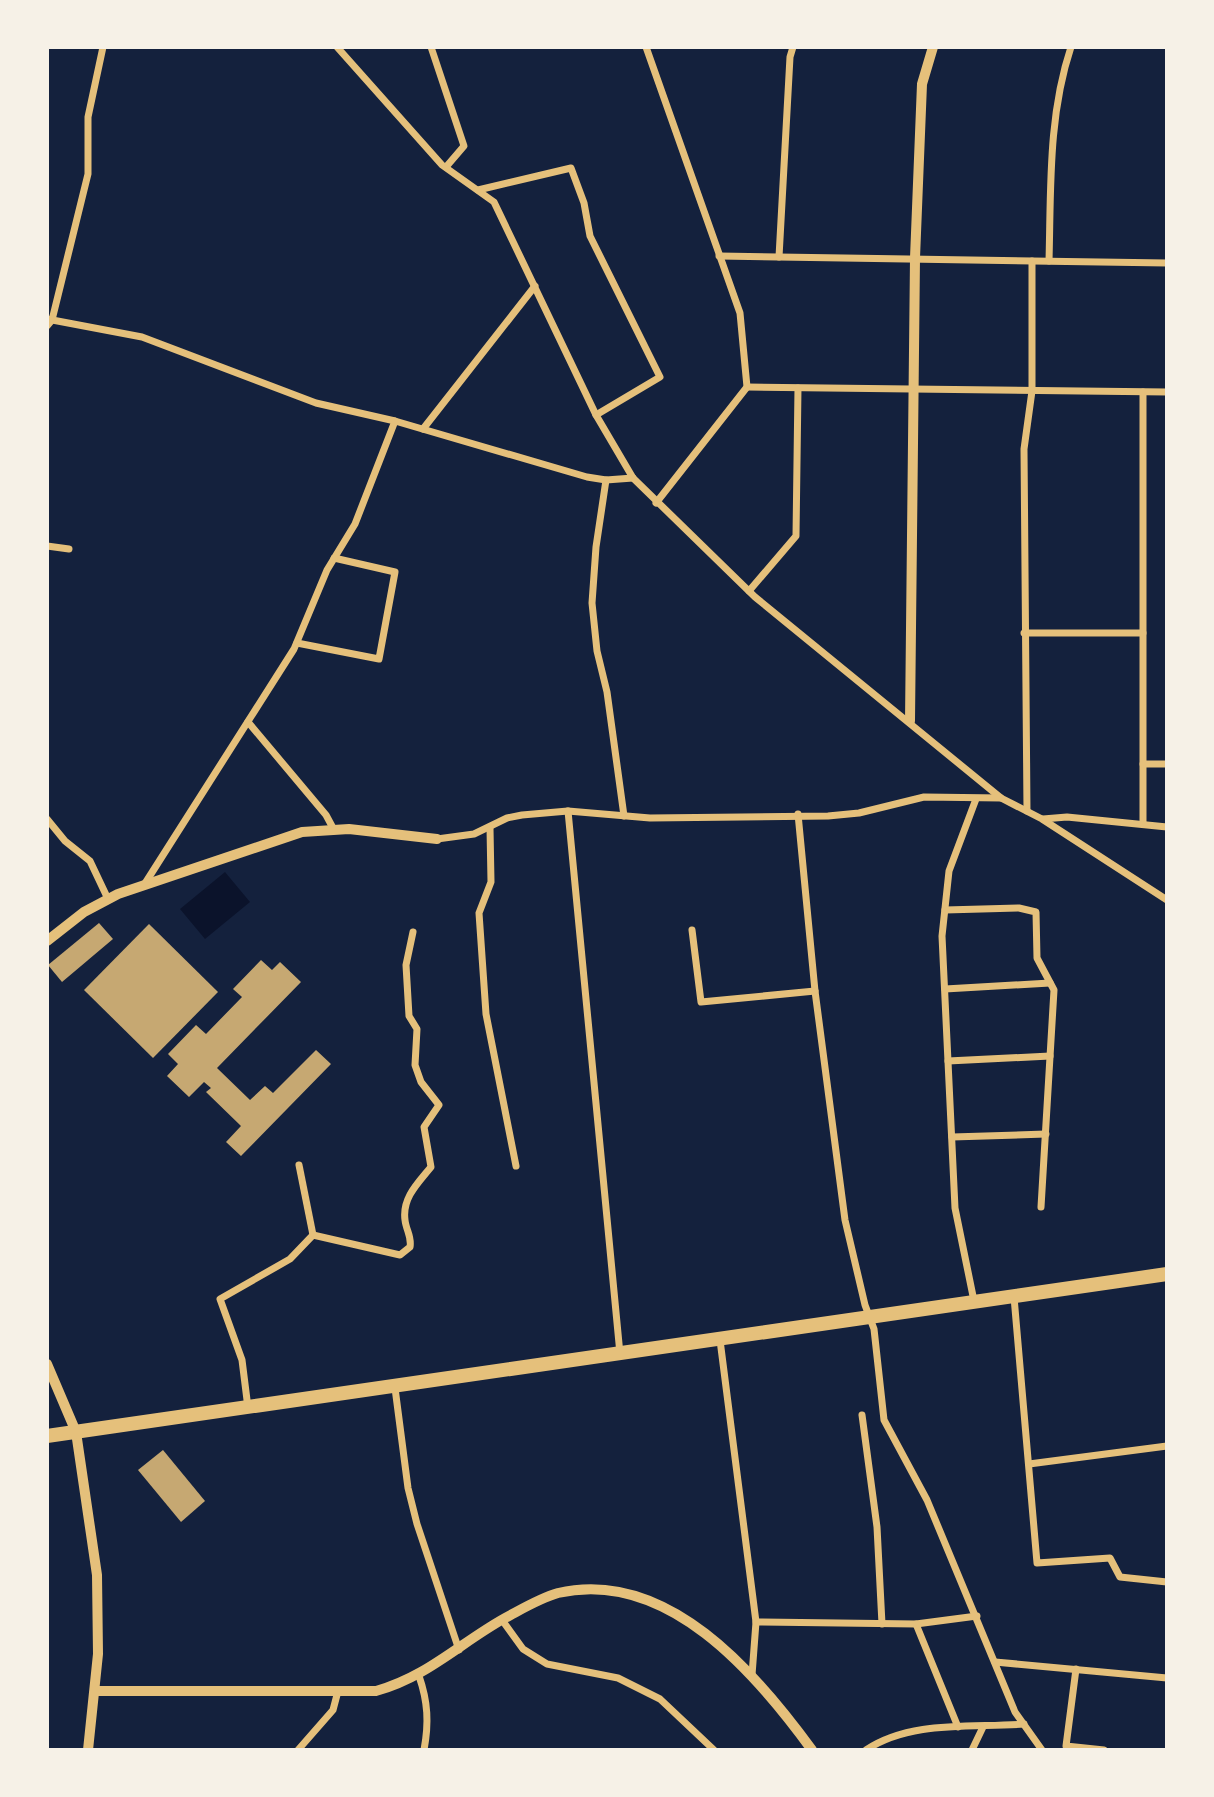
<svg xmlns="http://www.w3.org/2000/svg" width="1214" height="1797" viewBox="0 0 1214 1797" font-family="Montserrat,sans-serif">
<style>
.water{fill:#0b132b}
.building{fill:#c6a872}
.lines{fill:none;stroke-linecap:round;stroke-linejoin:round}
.minor{stroke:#e5c07b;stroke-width:7}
.tertiary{stroke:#e5c07b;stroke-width:10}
.trunk{stroke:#e5c07b;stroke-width:14}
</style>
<rect width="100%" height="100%" fill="#14213d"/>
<path class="water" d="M225,872L250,902L205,939L180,909Z"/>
<g class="building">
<path d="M99,923L113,939L62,982L48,965Z"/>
<path d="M149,924L218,992L153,1058L84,990Z"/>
<path d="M261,960L272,970L280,962L301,982L217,1068L250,1100L265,1086L273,1093L316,1050L331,1064L241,1156L226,1142L241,1126L206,1092L211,1088L204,1082L189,1097L167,1076L178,1064L168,1054L196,1025L206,1034L242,997L233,989Z"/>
<path d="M163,1450L205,1501L181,1522L138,1470Z"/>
</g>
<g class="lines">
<g class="minor">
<path d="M337,47L442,165L494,202L596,415L633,478L755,597L1001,798L1042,819L1167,900"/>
<path d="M431,47L464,146L446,167"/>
<path d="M646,47L740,313L747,387L656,503"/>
<path d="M478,190L571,168L584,203L590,236L660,377L596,415"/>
<path d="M719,256L1167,263"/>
<path d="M779,257L790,57L793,47"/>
<path d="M1049,261C1051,189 1048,116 1071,47"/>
<path d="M47,319L142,337L316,403L395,421L587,477L606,480L633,478"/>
<path d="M47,326L52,320L88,174V117L103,47"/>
<path d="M747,387L1167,392"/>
<path d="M1143,392V824"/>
<path d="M423,429L535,286"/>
<path d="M606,480L596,547L592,603L597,651L607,692L624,816"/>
<path d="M47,546L69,549"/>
<path d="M749,591L796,536L798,388"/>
<path d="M1024,633H1143"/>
<path d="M297,643L379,659L395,572L334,558"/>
<path d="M248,722L326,815L333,828"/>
<path d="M1143,764H1167"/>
<path d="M568,811L620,1354"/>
<path d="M1027,811L1024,449L1032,391V261"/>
<path d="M798,814L815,991L845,1220L865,1305L874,1329L884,1420L927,1500L1015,1712L1042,1750"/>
<path d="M47,819L65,841L90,861L108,899"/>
<path d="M1043,819L1067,817L1167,827"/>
<path d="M490,828L491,882L479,913L486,1014L516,1166"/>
<path d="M437,839L474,834L507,818L522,815L568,811L650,818L828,816L859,813L924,797L1001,798"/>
<path d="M144,885L294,649L327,570L355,524L395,421"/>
<path d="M945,910L1019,908L1036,912L1037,958L1054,990L1041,1207"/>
<path d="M692,930L701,1002L815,991"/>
<path d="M945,989L1050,983"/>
<path d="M948,1061L1050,1056"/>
<path d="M952,1137L1046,1134"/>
<path d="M299,1165L313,1235"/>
<path d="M313,1235L400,1255L410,1247C412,1237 406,1230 405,1220C402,1198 418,1183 431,1167L424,1127L439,1105L421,1082L415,1065L417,1029L409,1016L406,965L413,932"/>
<path d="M1014,1297L1037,1563L1110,1558L1120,1577L1167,1582"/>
<path d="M974,1301L955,1208L942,936L949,871L976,799"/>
<path d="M720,1340L756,1622L752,1675"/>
<path d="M395,1388L408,1488L417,1524L459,1650"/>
<path d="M248,1408L242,1360L220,1299L290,1259L313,1235"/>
<path d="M862,1415L877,1527L882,1624"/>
<path d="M1029,1464L1167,1446"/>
<path d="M502,1620L523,1649L547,1664L618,1678L660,1699L714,1750"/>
<path d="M756,1622L916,1624L977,1616"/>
<path d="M916,1624L958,1727"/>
<path d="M995,1662L1167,1678"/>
<path d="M1076,1669L1066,1746L1104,1750"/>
<path d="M419,1676C428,1702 429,1723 424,1750"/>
<path d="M298,1750L333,1710L338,1691"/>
<path d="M866,1750C911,1720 972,1728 1024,1724"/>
<path d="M972,1750L983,1727"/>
</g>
<g class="tertiary">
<path d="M910,721L915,258L922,84L933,47"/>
<path d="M47,941L84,912L118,894L302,832L349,829L437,839"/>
<path d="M47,1364L76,1432L97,1575L98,1654L88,1750"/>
<path d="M96,1691H376C427,1677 460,1643 505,1618C522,1609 540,1598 558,1593C667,1568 756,1673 812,1750"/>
</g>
<path class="trunk" d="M47,1436L1167,1274"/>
</g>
<rect width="1214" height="1797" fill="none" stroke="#f6f1e7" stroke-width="98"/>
</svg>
